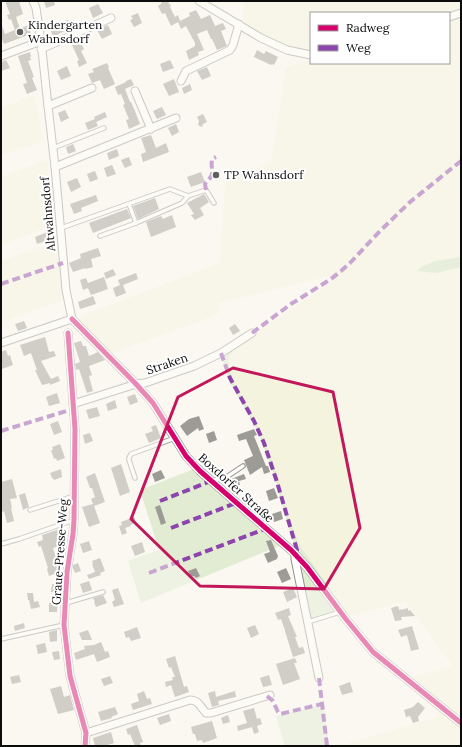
<svg xmlns="http://www.w3.org/2000/svg" width="462" height="747" viewBox="0 0 462 747" font-family="Lora,serif">
<style>
.farmland{fill:#f4f4de}
.green{fill:#e1ecd3}
.forest{fill:#d1e3c2}
.building{fill:#9d9b96}
.lines{fill:none;stroke-linecap:round;stroke-linejoin:round}
.service-casing{stroke:#93928f;stroke-width:5.5}
.minor-casing{stroke:#93928f;stroke-width:9}
.service{stroke:#fefefd;stroke-width:3.5}
.minor{stroke:#fefefd;stroke-width:7}
.quiet{stroke:#8e44ad;stroke-width:4;stroke-dasharray:8 4;stroke-linecap:butt}
.cycleway-casing{stroke:#fff;stroke-width:8}
.cycleway{stroke:#d6006c;stroke-width:5}
.marked{fill:none;stroke:#c2185b;stroke-width:3;stroke-linejoin:round}
.poi-dot{fill:#5f5f5c;stroke:#fff;stroke-width:1.5}
.labels{text-anchor:middle;stroke-width:4;stroke-linejoin:round;paint-order:stroke}
.poi-label{font-size:12px;fill:#0c0c0c;stroke:#fff;text-anchor:start}
.street-label{font-size:12px;fill:#0c0c0c;stroke:#fff}
</style>
<rect width="100%" height="100%" fill="#faf8f0"/>
<g class="farmland">
<path d="M244,1H461V716H459L461,718V746H339L441,716L406,679L453,666L405,601L349,616L301,547L295,537L276,474L267,449L256,422L234,381L230,371L229,363V357L234,349L250,336L323,288L335,279L333,275L218,303V314L110,354L77,320L82,316L220,263L226,171L258,168L271,163L286,67L306,61L311,57V63H449V13H311V55L287,50L242,27Z"/>
<path d="M34,95L43,141L1,155V108Z"/>
<path d="M47,160L55,224L1,245V177Z"/>
<path d="M57,241L63,300L1,322V261Z"/>
</g>
<g class="green">
<path d="M247,331L250,336C241,343 228,350 229,363C229,377 239,391 245,402C258,426 269,450 277,475C284,499 289,525 301,547L349,616L341,608L308,620L294,546L274,475L260,437L254,424L230,383L219,350Z"/>
<path d="M194,469L281,545L141,603L128,561L159,550L140,490Z"/>
<path d="M323,704L329,746H285L276,716Z"/>
</g>
<path class="forest" d="M461,257V267L436,273L417,271L422,266L436,261Z"/>
<g class="building">
<path d="M5,1H19L23,14L16,17L20,29L28,25L31,34L4,44L1,37V23L5,34L15,30L11,19L9,20L7,15L10,14Z"/>
<path d="M44,1H54L55,5L46,8Z"/>
<path d="M164,1H168L169,4L171,5L170,7L175,17L178,15L180,21L190,16L189,13L196,10L201,19L210,15L215,26L223,23L226,29L221,31L227,46L217,50L212,39H211L207,30L197,34L204,50L198,52L199,55L189,60L186,51L195,46V43L186,26L181,29L178,22L171,26L165,13L162,14L158,6L161,4V3Z"/>
<path d="M98,4L103,13L93,18L89,8Z"/>
<path d="M138,13L142,23L134,27L130,20L133,19L131,16Z"/>
<path d="M68,20L72,27L53,37L50,29Z"/>
<path d="M108,25L112,34L102,39L97,30Z"/>
<path d="M80,41L84,49L81,51L87,63L79,67L77,61L79,60L72,45Z"/>
<path d="M257,50L264,54L266,51L278,57L274,65L272,64L271,65L254,57Z"/>
<path d="M30,52L31,56L30,57L31,60L28,61L34,77L32,78L37,90L27,94L23,84L27,83L18,56Z"/>
<path d="M6,60L10,68L1,71V62Z"/>
<path d="M170,60L174,68L163,72L160,64Z"/>
<path d="M107,63L109,67L108,68L115,84L104,89L100,80L92,83L88,74L94,72L92,69Z"/>
<path d="M67,66L71,76L61,80L57,71Z"/>
<path d="M207,67L211,76L202,80L197,71Z"/>
<path d="M131,79L134,85L125,89L130,102H131L135,111L140,124L129,129L126,120L129,119L123,105L125,104L121,94L118,95L115,87L126,82V81Z"/>
<path d="M174,79L179,92L169,96L163,84Z"/>
<path d="M190,84L192,90L184,94L182,88Z"/>
<path d="M162,107L166,115L157,119L153,111Z"/>
<path d="M65,110L69,118L61,122L58,113Z"/>
<path d="M105,112L107,117L96,122L98,126L88,130L85,123L95,119L94,117Z"/>
<path d="M203,114L207,122L203,124L202,127L198,125L199,121L197,117Z"/>
<path d="M176,124L179,132L172,136L168,128Z"/>
<path d="M151,135L156,148L166,143L169,152L143,162L141,154L146,152L141,138Z"/>
<path d="M73,144L76,151L68,154L66,147Z"/>
<path d="M117,149L119,156L109,160L107,153Z"/>
<path d="M129,157L132,165L125,168L121,160Z"/>
<path d="M112,165L116,174L107,177L104,168Z"/>
<path d="M95,171L98,179L90,182L87,174Z"/>
<path d="M201,172L205,182L191,187L187,177Z"/>
<path d="M77,178L81,187L71,192L67,182Z"/>
<path d="M204,194L209,202L200,208L204,215L195,220L191,215L194,214L187,203Z"/>
<path d="M96,195L98,201L81,208L82,211L74,214L70,204Z"/>
<path d="M155,198L159,209L138,219L133,206Z"/>
<path d="M127,209L131,218L93,233L89,223Z"/>
<path d="M172,215L176,227L151,237L146,222L161,216L163,219Z"/>
<path d="M48,232L51,239L37,244L35,237Z"/>
<path d="M98,248L101,256L91,259L93,267L85,269V268L73,272L69,263L81,258L80,254Z"/>
<path d="M113,269L116,275L106,279L104,273Z"/>
<path d="M136,273L138,279L123,285L126,293L116,297L113,288L120,285L118,280Z"/>
<path d="M104,277L108,289L91,295L88,288L83,290L80,280L86,278L88,283Z"/>
<path d="M93,296L96,304L80,309L78,302Z"/>
<path d="M24,321L27,328L18,331L15,324Z"/>
<path d="M235,324L240,331L233,335L229,328Z"/>
<path d="M45,337L49,352L54,351L56,356L41,361L51,379L58,376L60,381L50,385V383L42,385L35,370H37L31,353L24,356L20,345Z"/>
<path d="M81,341L83,346H86L89,356L98,352L105,360L89,366L92,375L89,376L93,391L87,393L79,369L76,370L75,364L80,362L74,343Z"/>
<path d="M6,350L8,356L10,355L13,365L2,369L1,365V352Z"/>
<path d="M57,393L60,403L49,406L46,397Z"/>
<path d="M135,394L138,402L130,405L127,397Z"/>
<path d="M115,400L117,408L108,411L106,404Z"/>
<path d="M97,407L100,416L89,419L86,410Z"/>
<path d="M199,416L204,429L199,431L198,428L187,436L180,426L189,419Z"/>
<path d="M58,421L62,432L54,435L50,424Z"/>
<path d="M156,425L161,438L149,443L145,434L153,431L151,427Z"/>
<path d="M254,429L257,435L254,436L266,466H268L270,472L264,474L262,467L250,475L244,460L253,456L246,439L239,441L237,435Z"/>
<path d="M214,431L217,440L209,443L206,434Z"/>
<path d="M90,433L93,441L85,444L83,435Z"/>
<path d="M60,444L65,458L57,461L56,458L54,459L51,450H53L52,447Z"/>
<path d="M121,464L130,492L120,496L111,468Z"/>
<path d="M61,469L62,477L54,480L53,478H52L50,473Z"/>
<path d="M161,470L165,478L155,482L152,474Z"/>
<path d="M95,473L105,502L94,506L100,523L89,527L82,507L93,504L91,499L95,497L92,488H90L86,477Z"/>
<path d="M244,474L246,479L239,481L240,485L230,488L229,487L226,481Z"/>
<path d="M12,479L17,498L10,499L12,508H11L14,521L7,523L4,511L2,512L1,507V482Z"/>
<path d="M274,488L278,498L269,501L266,491Z"/>
<path d="M25,493L29,507L23,510L19,495Z"/>
<path d="M160,505L166,523L161,525L155,507Z"/>
<path d="M281,511L283,519L274,522L272,514Z"/>
<path d="M134,517L136,523L130,525L131,526L125,528L127,533L122,535L119,526L122,525L121,522Z"/>
<path d="M60,529L65,544L53,548L60,572L49,576L47,569L48,568L41,546L39,547L37,542L43,540L42,535Z"/>
<path d="M271,540L278,556L277,559L268,563L264,554L270,552L266,541Z"/>
<path d="M89,541L92,550L83,553L80,544Z"/>
<path d="M142,542L145,552L135,556L131,546Z"/>
<path d="M100,558L105,571L100,573L101,575L89,579L87,575L95,572L92,564H93L92,561Z"/>
<path d="M78,563L81,571L75,573L73,568V565Z"/>
<path d="M196,568L200,576L196,578L194,576L191,577L188,571Z"/>
<path d="M286,568L291,579L282,583L277,572Z"/>
<path d="M89,581L92,590L83,593L80,584Z"/>
<path d="M52,584L59,585V592H51Z"/>
<path d="M118,588L124,604L114,607L112,602L115,600L112,590Z"/>
<path d="M293,588L297,597L287,602L283,592Z"/>
<path d="M27,593H33L34,602L38,601L40,607L31,609L29,600H28Z"/>
<path d="M103,595L107,603L96,607L94,602H95L93,598Z"/>
<path d="M49,603H58L57,612H49Z"/>
<path d="M398,606L399,610L401,609V610L408,608V611L410,610L415,616L401,617L402,620L395,621L391,608Z"/>
<path d="M289,608L291,615L288,616L297,637H295L299,648L303,647L305,653L293,657L285,631V630L281,619L278,620L275,613Z"/>
<path d="M24,623L25,628L15,631L14,626Z"/>
<path d="M255,625L259,634L251,638L247,628Z"/>
<path d="M412,626L419,649L411,651L407,635L401,637L398,630Z"/>
<path d="M137,627L141,638L131,641L129,637L126,638L124,632Z"/>
<path d="M57,630V641L50,642L49,632Z"/>
<path d="M88,630L92,640H82L79,633Z"/>
<path d="M101,642L105,652L108,651L110,657L97,662L94,654L76,660L74,653L85,649L84,646L94,645Z"/>
<path d="M45,643L47,652L38,654L36,645Z"/>
<path d="M59,651L60,659L54,660L52,652Z"/>
<path d="M175,656L184,687L187,686L189,692L175,697L171,685L166,687L165,682L173,680L172,677H175L171,667L169,668L166,659Z"/>
<path d="M295,658L297,663H294L300,679L283,685L276,664Z"/>
<path d="M19,675L21,682L12,684L10,677Z"/>
<path d="M269,675L272,685L263,687L260,678Z"/>
<path d="M110,676L113,683L104,686L101,679Z"/>
<path d="M350,682L353,692L342,695L339,686Z"/>
<path d="M61,686L64,697L70,695L74,710L58,714L50,689Z"/>
<path d="M144,691L147,699L150,698L152,704L133,710L131,704L139,701L137,694Z"/>
<path d="M215,691L216,697L235,691L236,697L218,701L219,705L212,707L208,693Z"/>
<path d="M418,702L425,708L418,717L419,721L413,723L410,716L406,717L404,710L413,707Z"/>
<path d="M115,707L118,714L111,717L112,718L101,721L98,712Z"/>
<path d="M254,708L257,719L260,718L262,724L257,726L259,732L254,734L252,727L238,731L237,726L247,723L243,711Z"/>
<path d="M169,714L171,721L160,725L157,718Z"/>
<path d="M228,715L230,722L223,724L221,718Z"/>
<path d="M212,721L217,738L203,743L202,740L197,741L195,734H193L191,727Z"/>
<path d="M137,725L143,742L140,743L141,746H135L130,734L128,735L126,729Z"/>
<path d="M111,732L114,743L104,746H95L93,738Z"/>
</g>
<g class="lines">
<defs>
<g id="service">
<path d="M53,148L104,128"/>
<path d="M129,204L136,223L182,203L188,196"/>
<path d="M61,228L170,189L188,196L206,190L214,203"/>
<path d="M100,236L136,223"/>
<path d="M135,478L129,460V458L131,454L175,438"/>
<path d="M212,481L228,476L243,466"/>
<path d="M30,510L74,496"/>
<path d="M1,544L19,539L74,520"/>
<path d="M66,603L103,592"/>
<path d="M308,622L340,612"/>
<path d="M1,639L64,625"/>
</g>
<g id="minor">
<path d="M33,1L36,8L41,41L48,106L55,167L66,290L72,319"/>
<path d="M199,1L261,38L287,50L311,55"/>
<path d="M449,17L461,13"/>
<path d="M41,49L111,18"/>
<path d="M1,56L41,41"/>
<path d="M181,81L186,71L230,50L233,45L239,24"/>
<path d="M135,91L151,129"/>
<path d="M48,106L92,88"/>
<path d="M55,167L176,118"/>
<path d="M72,319L136,384L153,403L186,456L200,471L291,550L307,567L345,618L373,652L461,723"/>
<path d="M68,333L75,429L74,520L73,534L67,572L64,625L70,676L86,733L85,746"/>
<path d="M1,343L72,319"/>
<path d="M73,404L136,384L145,383L194,366L221,353L252,333"/>
<path d="M295,554V559L319,678"/>
<path d="M86,733L190,700C199,700 201,708 206,713H211L270,695"/>
</g>
</defs>
<use href="#service" class="service-casing"/>
<use href="#minor" class="minor-casing"/>
<use href="#service" class="service"/>
<use href="#minor" class="minor"/>
<g class="quiet">
<path d="M206,190L205,184C217,172 210,172 212,159L216,157"/>
<path d="M1,284L63,263"/>
<path d="M252,333L291,304L331,279L341,271L350,263L380,231L410,202L461,161"/>
<path d="M221,353L230,378L254,421L264,443L277,482L297,550L295,554"/>
<path d="M1,431L73,409"/>
<path d="M160,501L211,481"/>
<path d="M171,528L236,503"/>
<path d="M149,573L265,529"/>
<path d="M319,678L327,746"/>
<path d="M267,696L273,701L278,712L280,714L322,704"/>
</g>
<defs>
<g id="cycleway">
<path d="M72,319L136,384L153,403L186,456L200,471L291,550L307,567L345,618L373,652L461,723"/>
<path d="M68,333L75,429L74,520L73,534L67,572L64,625L70,676L86,733L85,746"/>
</g>
</defs>
<use href="#cycleway" class="cycleway-casing"/>
<use href="#cycleway" class="cycleway"/>
</g>
<path d="M0 0H462V747H0ZM233,368L333,392L360,528L324,589L200,586L131,519L178,397Z" fill="#faf8f0" fill-opacity=".55" fill-rule="evenodd"/>
<path class="marked" d="M233,368L333,392L360,528L324,589L200,586L131,519L178,397Z"/>
<g class="poi-dot">
<circle cx="20" cy="32" r="4"/>
<circle cx="216" cy="175" r="4"/>
</g>
<g class="labels">
<g class="poi-label">
<text x="28" y="29">Kindergarten<tspan x="28" dy="14">Wahnsdorf</tspan></text>
<text x="224" y="179">TP Wahnsdorf</text>
</g>
<g class="street-label">
<text transform="translate(48 214) rotate(-95)" y="4">Altwahnsdorf</text>
<text transform="translate(167 364) rotate(-19)" y="4">Straken</text>
<text transform="translate(236 488) rotate(42)" y="4">Boxdorfer Straße</text>
<text transform="translate(60 552) rotate(-86)" y="4">Graue-Presse-Weg</text>
</g>
</g>
<rect width="462" height="747" fill="none" stroke="#0c0c0c" stroke-width="4"/>
<rect x="310" y="12" width="140" height="52" fill="#ffffff" stroke="#9e9e9e"/>
<rect x="318" y="25" width="20" height="6" fill="#d6006c" stroke="#9e9e9e"/>
<text x="346" y="32" font-size="12" fill="#0c0c0c">Radweg</text>
<rect x="318" y="45" width="20" height="6" fill="#8e44ad" stroke="#9e9e9e"/>
<text x="346" y="52" font-size="12" fill="#0c0c0c">Weg</text>
</svg>
